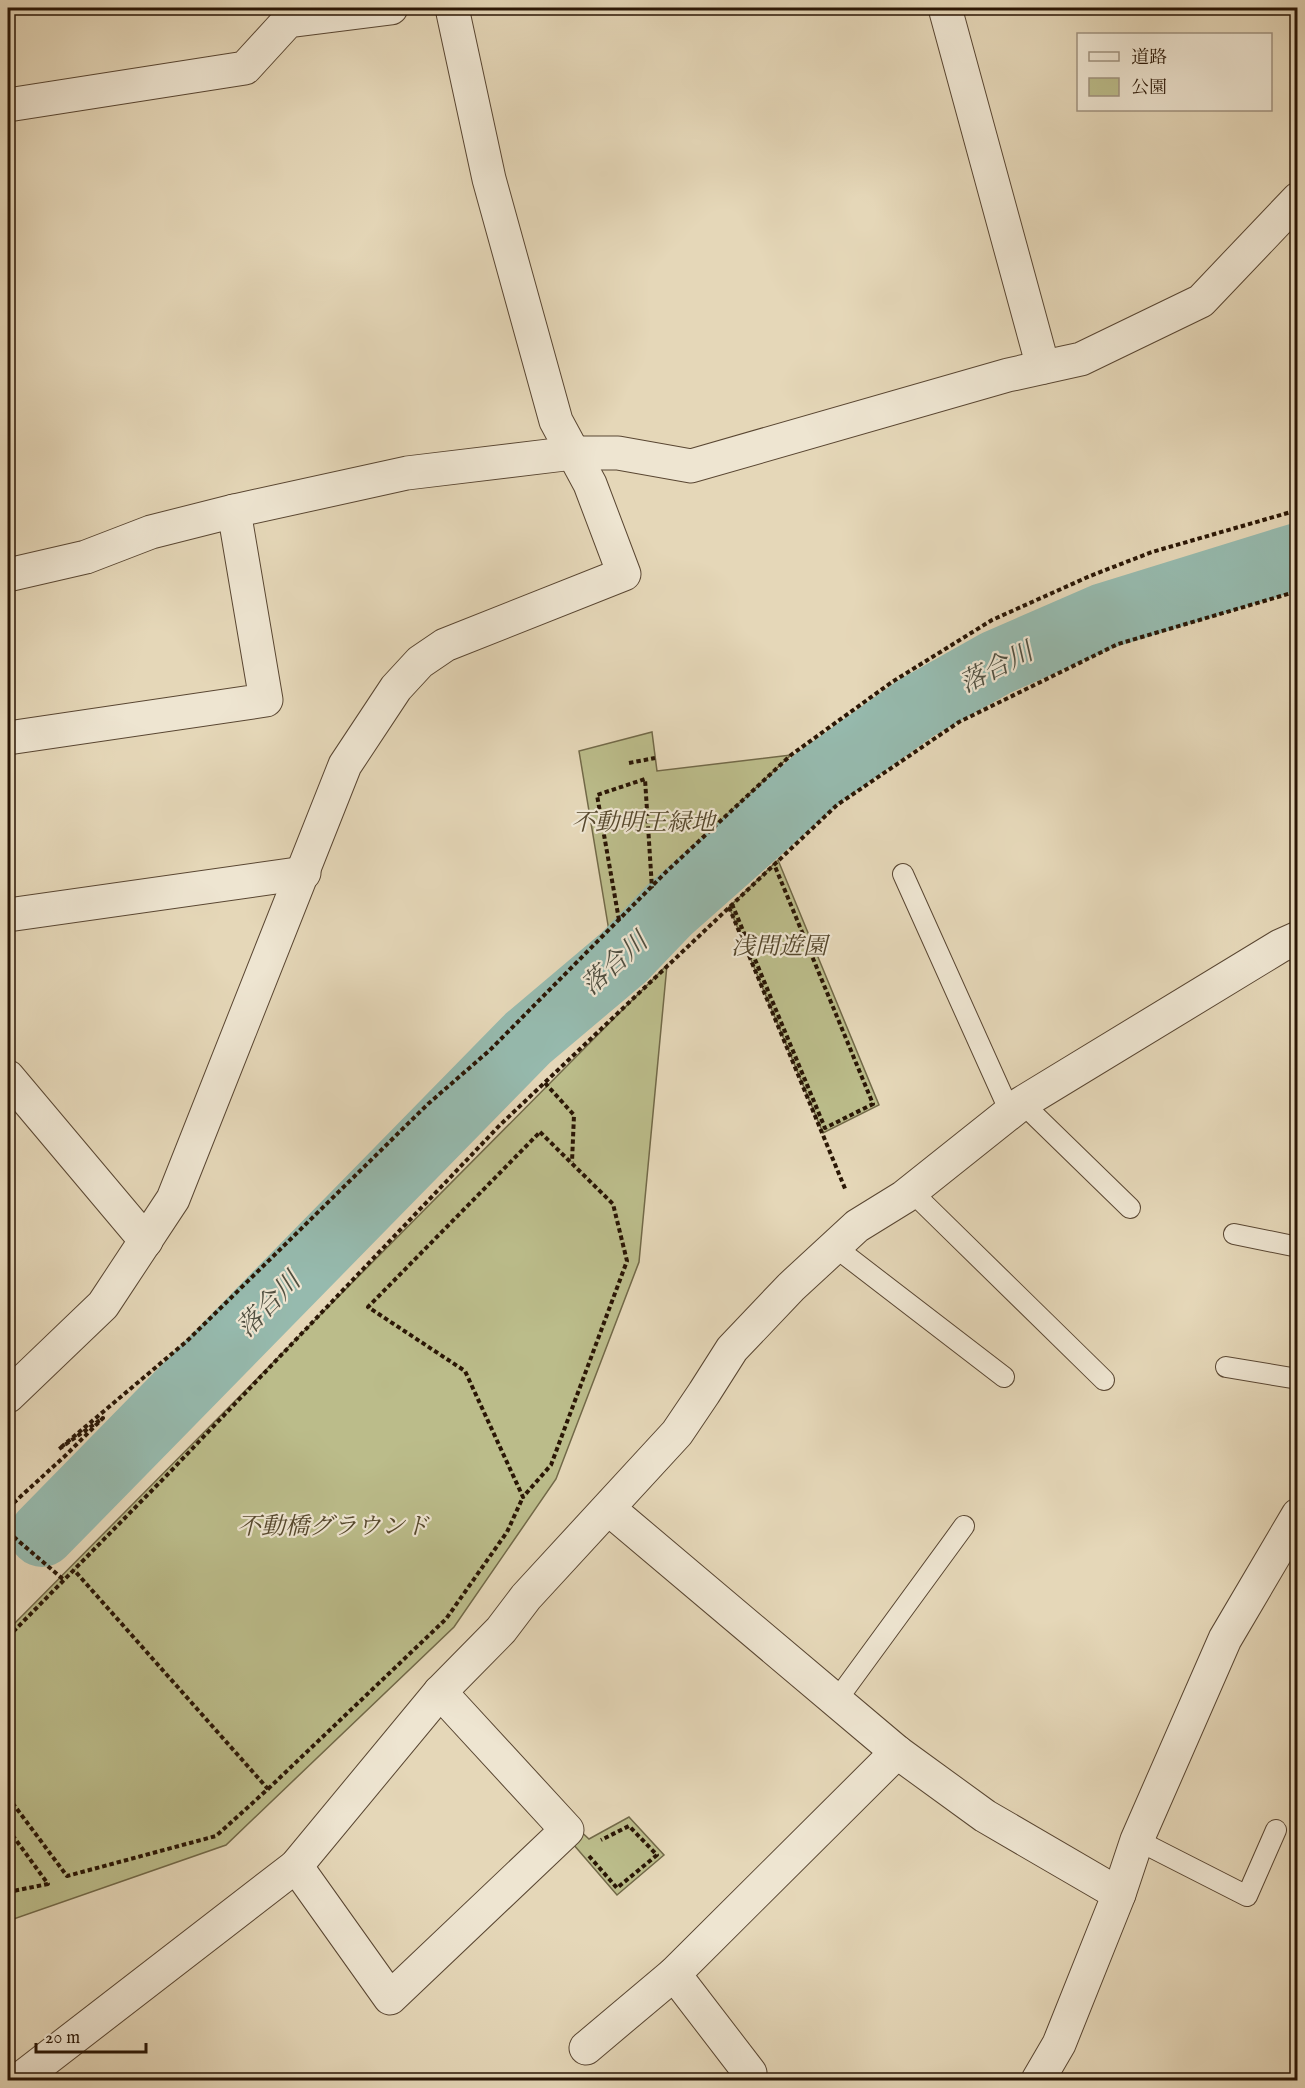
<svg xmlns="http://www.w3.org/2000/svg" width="1305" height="2088" viewBox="0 0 1305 2088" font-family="'IM FELL English','Noto Serif JP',serif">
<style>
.green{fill:#bbbc8a;stroke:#726948;stroke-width:1.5}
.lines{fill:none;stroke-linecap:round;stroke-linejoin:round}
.river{stroke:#96baae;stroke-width:66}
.service-casing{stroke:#594632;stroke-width:22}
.minor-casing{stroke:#594632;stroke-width:35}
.path{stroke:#2a1605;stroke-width:4;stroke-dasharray:4.5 3;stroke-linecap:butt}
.service{stroke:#eee5d1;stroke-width:20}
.minor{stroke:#eee5d1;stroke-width:33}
.labels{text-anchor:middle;stroke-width:4.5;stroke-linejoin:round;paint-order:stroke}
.park-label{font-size:24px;font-style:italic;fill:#56482d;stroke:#eee5d1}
.water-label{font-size:26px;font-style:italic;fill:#504f40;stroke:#eee5d1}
</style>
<rect width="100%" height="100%" fill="#e5d7b8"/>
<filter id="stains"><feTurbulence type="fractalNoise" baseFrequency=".00333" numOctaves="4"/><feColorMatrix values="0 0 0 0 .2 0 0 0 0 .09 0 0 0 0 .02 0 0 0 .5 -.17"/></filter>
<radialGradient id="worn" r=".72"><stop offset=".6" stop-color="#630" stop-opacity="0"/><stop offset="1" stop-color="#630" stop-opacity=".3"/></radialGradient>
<g class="green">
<path d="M652,732L657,771L791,755L667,871L609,931L579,751Z"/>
<path d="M778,860L879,1105L823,1133L729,907Z"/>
<path d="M667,965L639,1262L556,1479L454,1627L226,1845L8,1921V1630Z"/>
<path d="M629,1817L664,1855L617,1895L567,1837L576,1827L589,1839Z"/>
</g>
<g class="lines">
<path class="river" d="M42,1534L528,1038L624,957L669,910L817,779L916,708L996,663L1104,616L1298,556"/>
<defs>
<g id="service">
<path d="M903,874L1010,1112"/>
<path d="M1022,1103L1130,1208"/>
<path d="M911,1191L1104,1380"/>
<path d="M1234,1234L1298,1247"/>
<path d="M835,1247L1004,1377"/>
<path d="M1226,1367L1298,1379"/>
<path d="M836,1701L964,1526"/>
<path d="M1137,1840L1247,1896L1276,1830"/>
</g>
<g id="minor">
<path d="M945,8L1043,367"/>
<path d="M8,105L245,68L288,21L391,8"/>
<path d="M8,575L86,557L151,532L234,511L407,473L573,453H618L691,466L1008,375L1081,359L1201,301L1298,199"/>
<path d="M8,738L266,700L234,511"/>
<path d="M8,915L304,873"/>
<path d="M8,1077L146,1241"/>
<path d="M8,1396L103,1305L173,1199L345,765L396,688L420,662L445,645L624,574L590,484L556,421L489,179L452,8"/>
<path d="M609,1509L897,1752L985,1816L1119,1894"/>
<path d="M296,1866L390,1998L567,1830L440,1692"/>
<path d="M674,1974L750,2073"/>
<path d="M586,2048L674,1974L897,1752"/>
<path d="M19,2080L296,1866L440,1692L501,1630L526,1597L677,1433L704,1393L732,1349L791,1287L857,1226L904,1197L1022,1103L1280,946L1298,938"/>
<path d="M1038,2080L1059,2044L1119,1894L1137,1840L1225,1639L1298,1515"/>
</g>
</defs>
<use href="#service" class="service-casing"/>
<use href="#minor" class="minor-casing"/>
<g class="path">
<path d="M629,763L655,758"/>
<path d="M732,904L825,1128L873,1104L774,864"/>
<path d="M729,907L846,1191"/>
<path d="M619,920L597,795L645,779L652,888"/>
<path d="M545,1083L574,1115L572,1162"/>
<path d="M540,1132L613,1204L627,1261L551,1465L523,1497L465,1371L368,1307Z"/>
<path d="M8,1508L66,1455L103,1418L59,1449L187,1341L428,1104L490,1050L667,871L791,755L892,682L992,620L1090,576L1152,552L1298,510"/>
<path d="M8,1532L64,1580"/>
<path d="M8,1637L171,1471L500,1125L837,805L959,722L1118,644L1298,591"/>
<path d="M268,1789L446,1619L507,1532L523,1497"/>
<path d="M8,1797L67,1876L216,1836L268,1789L74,1570"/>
<path d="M8,1829L48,1884L8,1892"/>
<path d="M589,1856L617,1888L657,1855L629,1826L601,1840"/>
</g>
<use href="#service" class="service"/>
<use href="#minor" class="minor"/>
</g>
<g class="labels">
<g class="park-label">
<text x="643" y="830">不動明王緑地</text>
<text x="779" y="954">浅間遊園</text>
<text x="333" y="1534">不動橋グラウンド</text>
</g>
<g class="water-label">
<text transform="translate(996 667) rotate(-27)" y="9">落合川</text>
<text transform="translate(614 963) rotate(-42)" y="9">落合川</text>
<text transform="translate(268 1304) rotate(-46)" y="9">落合川</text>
</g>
</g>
<rect width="1305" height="2088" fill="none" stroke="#e5d7b8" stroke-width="30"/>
<rect x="9" y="9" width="1287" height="2070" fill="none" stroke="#2a1605" stroke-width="3"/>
<rect x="15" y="15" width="1275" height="2058" fill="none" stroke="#2a1605" stroke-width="1.5"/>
<rect x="1077" y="33" width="195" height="78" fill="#eee5d1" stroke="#a0927f" stroke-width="1.5"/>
<rect x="1089" y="52" width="30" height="9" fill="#eee5d1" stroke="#a0927f" stroke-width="1.5"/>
<text x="1131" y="63" font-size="18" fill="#2a1605">道路</text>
<rect x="1089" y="78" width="30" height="18" fill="#bbbc8a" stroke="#a0927f" stroke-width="1.5"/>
<text x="1131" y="93" font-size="18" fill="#2a1605">公園</text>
<path d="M36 2043v9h110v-9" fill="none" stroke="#2a1605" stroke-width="3"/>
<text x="45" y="2043" font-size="18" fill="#2a1605" stroke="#eee5d1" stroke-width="4.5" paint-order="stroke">20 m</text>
<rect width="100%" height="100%" filter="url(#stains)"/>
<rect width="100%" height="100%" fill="url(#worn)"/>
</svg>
